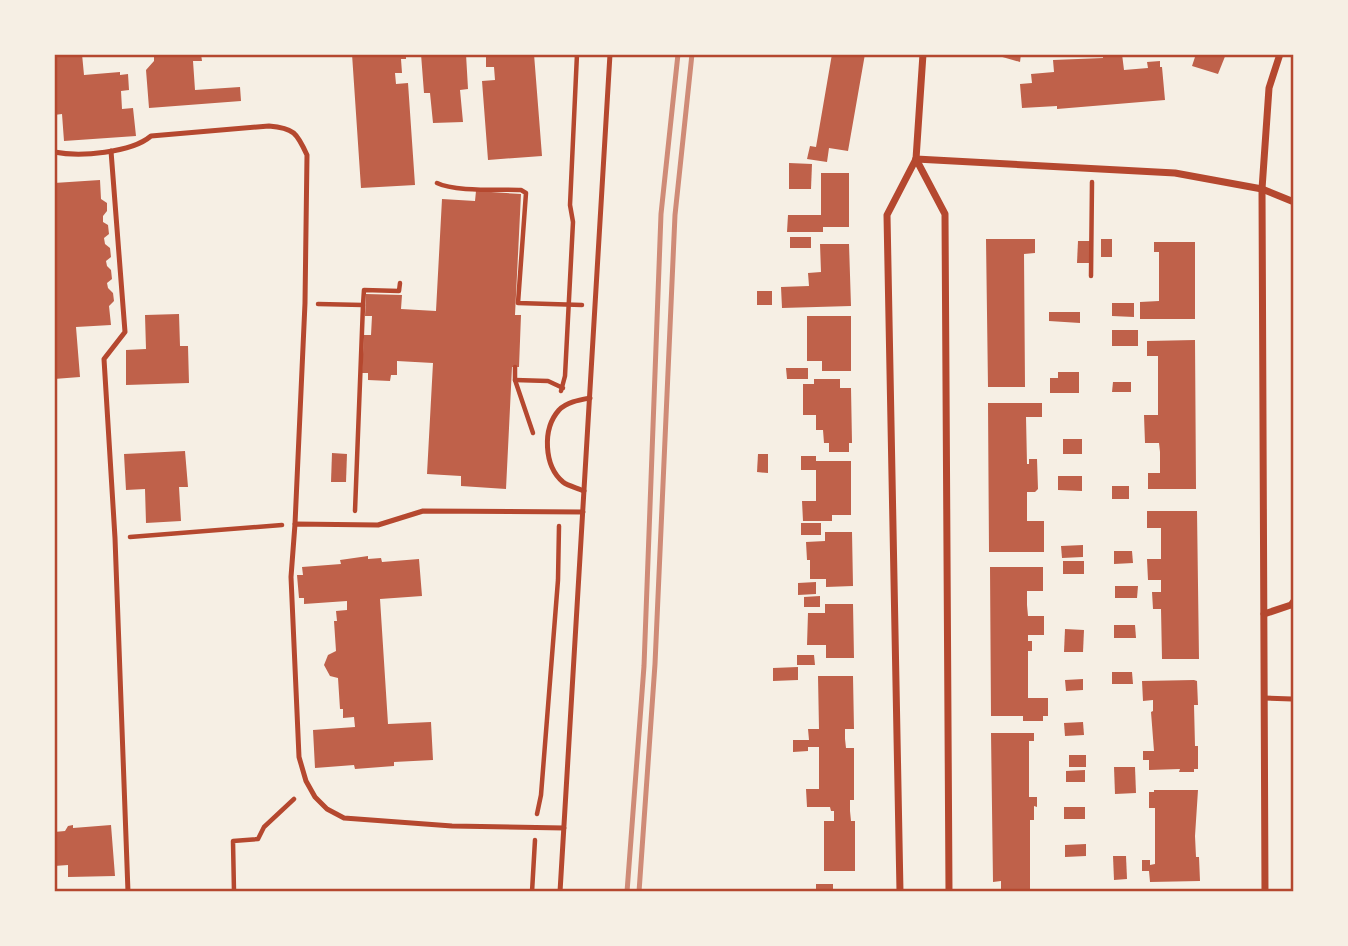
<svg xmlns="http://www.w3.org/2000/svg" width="1348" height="946" viewBox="0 0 1348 946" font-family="Bitter,serif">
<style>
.building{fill:#bf614a}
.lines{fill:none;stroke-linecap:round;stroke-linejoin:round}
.path{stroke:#b5482f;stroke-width:4.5}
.service{stroke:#b5482f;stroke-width:5}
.minor{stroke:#b5482f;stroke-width:7}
.rail{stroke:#cf8b77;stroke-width:5}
.neatline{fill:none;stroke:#b5482f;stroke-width:2.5}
</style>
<rect width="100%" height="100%" fill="#f6efe4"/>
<g class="building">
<path d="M54,54H82L84,75L120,72V75L128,74L129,90L121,91L122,109L133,108L136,136L64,141L62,114L54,115Z"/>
<path d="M154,54H201L202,61H193L195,90L240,87L241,101L149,108L146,70L154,61Z"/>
<path d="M352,54H406V59H401L402,73H395L396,84L408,83L415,185L361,188Z"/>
<path d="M421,54H466L468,89L460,90L463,122L433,123L430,93H424Z"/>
<path d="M486,54H534L542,156L488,160L482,81L495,80L494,67H486Z"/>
<path d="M832,54H865L848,151L829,148L827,162L807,159L810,146L816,147Z"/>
<path d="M992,54H1021L1020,62Z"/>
<path d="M1103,54H1122L1124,70L1148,68L1147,62L1160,61V67H1162L1165,100L1057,109V106L1022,108L1020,84L1032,83L1031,74L1054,72L1053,60L1103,58Z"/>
<path d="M1196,54H1226L1218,74L1192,66Z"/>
<path d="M789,163L812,164L811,189H789Z"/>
<path d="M821,173H849V227H823V232H787L788,215H821Z"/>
<path d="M100,180L101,199L107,203V211L103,216V222L108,225L109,234L104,238L105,244L110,248L111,257L106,261L107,266L111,270L112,279L107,283L108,288L113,293L114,301L109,306L111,325L76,327L80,377L54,379V183Z"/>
<path d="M476,191L521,194L515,315H521L519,367H512L506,489L461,486V476L427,474L433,363L397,361V375H391L390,381L368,380V373H362L364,335H371L372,316H365L366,294L402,295L401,309L436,311L442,199L475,201Z"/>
<rect x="790" y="237" width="21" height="11"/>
<path d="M986,239H1035V253L1024,254L1025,387H988Z"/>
<rect x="1101" y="239" width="11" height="18"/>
<path d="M1078,241H1090V263H1077Z"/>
<path d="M1154,242H1195V319H1140V302L1159,301V252H1154Z"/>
<path d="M820,244H849L851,306L782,308L781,287L809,286L808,273L821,272Z"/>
<rect x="757" y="291" width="15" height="14"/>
<path d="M1112,303H1134V317L1112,316Z"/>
<path d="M1049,312H1080V323L1049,321Z"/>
<path d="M179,314L180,346H188L189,383L126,385V350L146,349L145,315Z"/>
<path d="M807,316H851V371H822V361H807Z"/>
<rect x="1112" y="330" width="26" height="16"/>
<path d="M1195,340L1196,489H1148V473H1160V452L1159,443H1145L1144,415H1158V356H1147V341Z"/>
<path d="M786,368H808V379H787Z"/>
<path d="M1058,372H1079V393H1050V378H1058Z"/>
<path d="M814,379H840V388H851L852,443H849V452H829V443H824L823,430H816V415H803V384H814Z"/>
<path d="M1113,382H1131V392H1112Z"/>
<path d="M988,403H1042V417H1026L1027,464H1029V459H1037L1038,489L1035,492H1027V521H1044V552H989Z"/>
<rect x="1063" y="439" width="19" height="15"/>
<path d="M185,451L188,487H179L181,521L146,523L145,489L126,490L124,454Z"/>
<path d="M332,453L347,454L346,482H331Z"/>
<path d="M758,454H768V473L757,472Z"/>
<path d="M801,456H816V461H851V515H832V521H803L802,501H816V470H801Z"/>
<path d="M1058,476H1082V491L1058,490Z"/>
<rect x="1112" y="486" width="17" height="13"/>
<path d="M1147,511H1197L1199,659H1162L1161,609H1153L1152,592H1161V580H1148L1147,559H1161V528H1147Z"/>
<rect x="801" y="523" width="20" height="12"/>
<path d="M825,532H852L853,586L826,587V579H810V560H807L806,542L825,541Z"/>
<path d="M1083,545V557L1062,558L1061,546Z"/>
<path d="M1114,551H1132L1133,563L1114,564Z"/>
<path d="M368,556V559L381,558L382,562L419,559L422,596L380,599L388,724L431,722L433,760L394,762V766L355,769L354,765L315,768L313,730L355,727L354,717L343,718V709H340L338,678L330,676L324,665L328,655L336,651L334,621H337L336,611L347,610V601L304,604V598H299L297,575H303L302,567L341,564L340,560Z"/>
<rect x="1063" y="561" width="21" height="13"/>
<path d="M990,567H1043V591H1027V605L1028,616H1044V635H1028V641H1032V651H1028V698H1048V716H1043V721H1023V716H991Z"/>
<path d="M816,582V594L798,595V583Z"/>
<path d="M1115,586H1138L1137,598H1115Z"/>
<path d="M820,596V607H804V597Z"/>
<path d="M825,604H853L854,658H826V645H807L808,613H825Z"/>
<path d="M1114,625H1135L1136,638H1114Z"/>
<path d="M1065,629L1084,630L1083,652H1064Z"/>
<path d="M797,655H814L815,665H797Z"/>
<path d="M798,667V680L773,681V668Z"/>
<path d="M1112,672H1132L1133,684H1112Z"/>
<path d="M818,676H853L854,729H845V739L846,748H854V800H850V811L851,821H855V871H824V821H834V811H831L830,807H807L806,789H819V747H808V751L793,752V740H809L808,729H819Z"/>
<path d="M1083,679V690L1066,691L1065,680Z"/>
<path d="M1194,680L1197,681L1198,705H1194L1195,746H1198V769H1194V772H1179L1180,769L1149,770V760H1143V751H1154L1151,712L1153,711V700L1143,701L1142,681Z"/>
<path d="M1083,722L1084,735L1065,736L1064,723Z"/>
<path d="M991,733H1034V741H1029V797H1037V807L1034,806V820H1030V890H1001V881L993,882Z"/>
<rect x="1069" y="755" width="17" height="12"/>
<path d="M1114,767H1135L1136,793L1115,794Z"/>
<path d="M1085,770V782H1066V771Z"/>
<path d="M1154,790H1198L1195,836L1196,857H1199L1200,881L1150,882L1149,871H1142V860H1150V865L1155,864V808H1149V792H1154Z"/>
<rect x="1064" y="807" width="21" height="12"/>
<path d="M73,825V828L111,825L115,876L68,877V865L54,866V832L65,831L68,826Z"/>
<path d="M1086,844V856L1065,857V845Z"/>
<path d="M1113,856H1126L1127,879L1114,880Z"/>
<rect x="816" y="884" width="17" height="8"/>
</g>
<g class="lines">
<g class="path">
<path d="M437,183C455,192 499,189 521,190L526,193L518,303L582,305"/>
<path d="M1091,276L1092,182"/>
<path d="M318,304L363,305L364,290L399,291L400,283"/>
<path d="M515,367V380L533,433"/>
<path d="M515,380L548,381L563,388"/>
<path d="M561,391L565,376L573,222L570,205L577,54"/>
<path d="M355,511L363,305"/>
<path d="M130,537L282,525"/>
<path d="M537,814L541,795L558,580L559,526"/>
<path d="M234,892L233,841L258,839L264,827L294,799"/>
<path d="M532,892L535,840"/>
</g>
<g class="service">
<path d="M111,151L125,332L104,359L115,538L128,892"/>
<path d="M54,152C80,157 131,153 151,136L269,126C294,128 297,133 307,155L305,303L295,524"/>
<path d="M584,491C578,488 568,486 563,482C544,466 542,429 559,410C567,402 579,400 590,398"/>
<path d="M1264,698L1292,699"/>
<path d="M564,828L452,826L344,818L327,809L315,797L306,781L299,757L291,577L295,524L378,525L423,511L583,512"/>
<path d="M560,892L610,54"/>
</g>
<g class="minor">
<path d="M916,159L945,214L949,892"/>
<path d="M916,159L1175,173L1262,189L1294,202"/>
<path d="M1264,614L1291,605L1294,601"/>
<path d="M900,892L887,215L916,159L923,54"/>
<path d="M1265,892L1262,189L1269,88L1280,54"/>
</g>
<g class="rail">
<path d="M627,892L644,666L661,214L678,54"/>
<path d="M639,892L655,664L675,215L692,54"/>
</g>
</g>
<rect width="1348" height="946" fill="none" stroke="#f6efe4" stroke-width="112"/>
<rect x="56" y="56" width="1236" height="834" class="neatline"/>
</svg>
